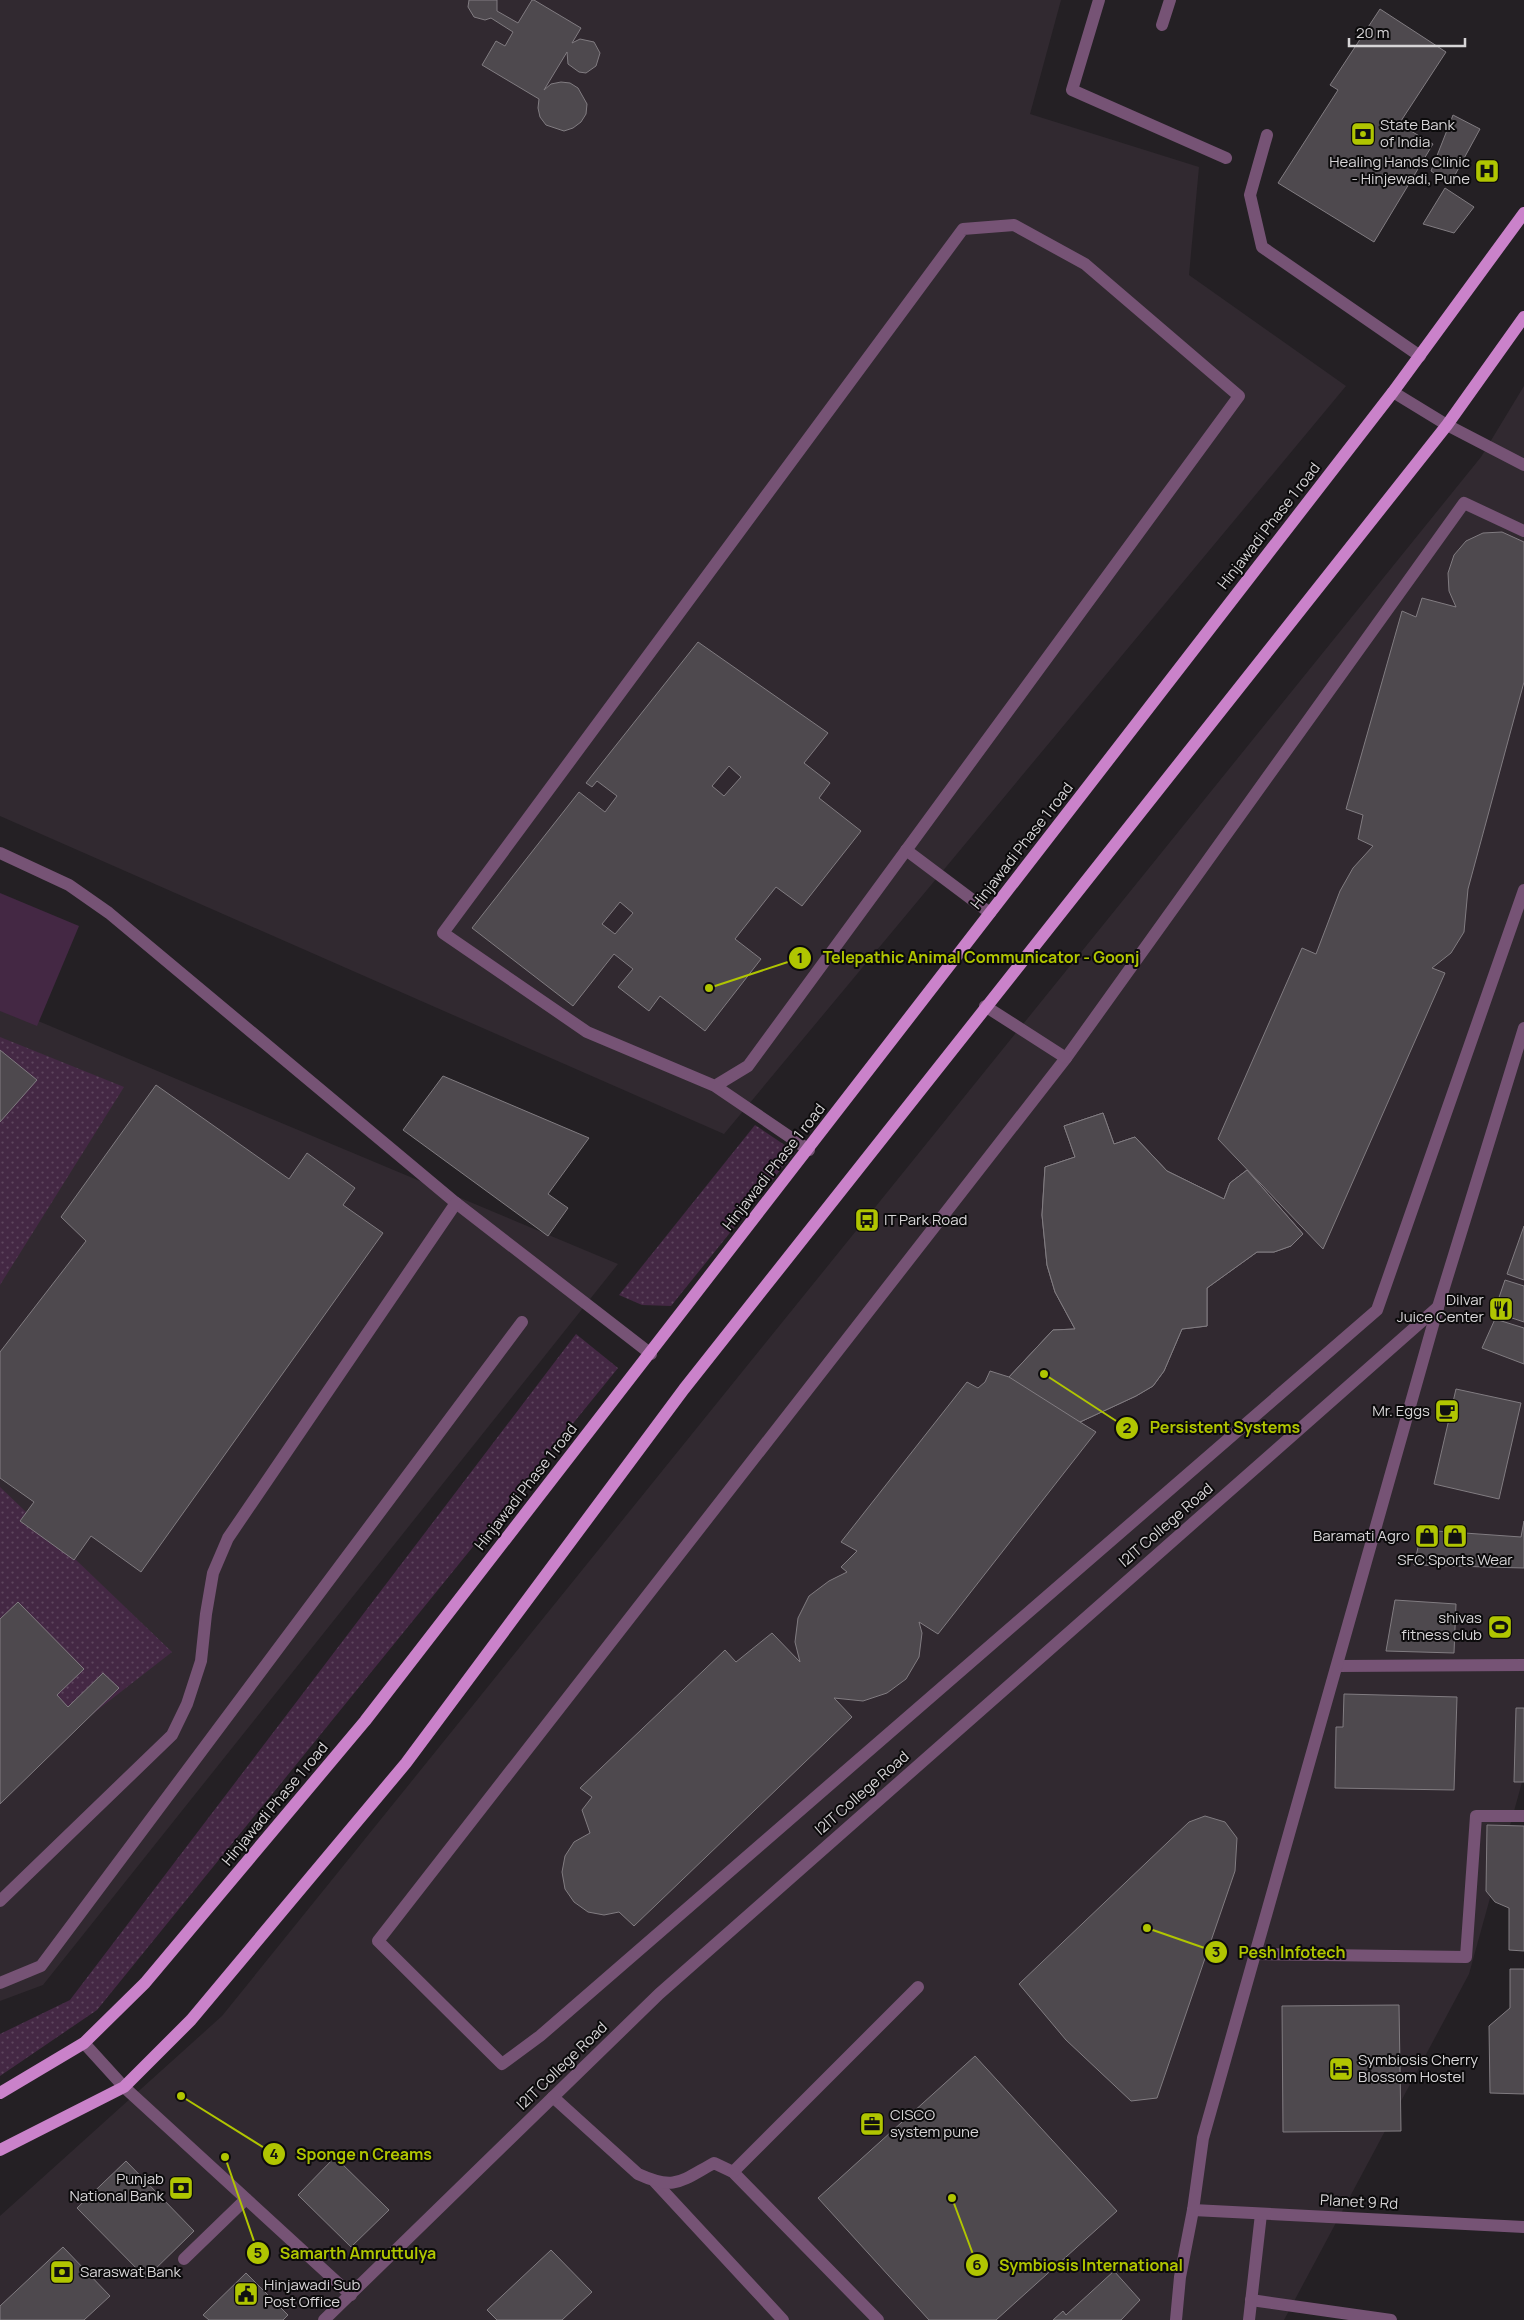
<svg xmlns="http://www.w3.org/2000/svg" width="1524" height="2320" viewBox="0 0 1524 2320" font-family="Manrope,sans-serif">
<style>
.built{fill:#312930}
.grass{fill:url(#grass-dots)}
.garden{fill:#442844}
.building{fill:#4e494e;stroke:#817c81;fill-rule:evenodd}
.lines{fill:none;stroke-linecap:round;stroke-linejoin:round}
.service{stroke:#765375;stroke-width:12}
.minor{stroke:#765375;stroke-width:12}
.tertiary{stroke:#765375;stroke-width:12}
.primary{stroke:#ca82ca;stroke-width:12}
.labels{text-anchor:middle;stroke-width:4;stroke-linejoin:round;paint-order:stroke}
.poi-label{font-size:15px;fill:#d7d5d7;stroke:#0c0b0c;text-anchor:start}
.street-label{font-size:15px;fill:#d7d5d7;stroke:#0c0b0c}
.leader{fill:none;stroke:#b0c501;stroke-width:2}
.callout-dot{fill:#b0c501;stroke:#0c0b0c;stroke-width:2}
.mark-label{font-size:15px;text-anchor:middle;font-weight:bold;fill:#111}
.callout-label{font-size:16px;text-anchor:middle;font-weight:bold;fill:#b0c501;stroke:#0c0b0c;stroke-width:4;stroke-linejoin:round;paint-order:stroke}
</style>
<defs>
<pattern id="grass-dots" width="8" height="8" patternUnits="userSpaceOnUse" patternTransform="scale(1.25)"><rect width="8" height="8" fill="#442844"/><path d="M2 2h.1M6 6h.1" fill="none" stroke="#5e465e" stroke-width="1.8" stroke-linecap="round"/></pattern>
</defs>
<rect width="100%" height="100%" fill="#242024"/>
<g class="built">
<path d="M0,0H1061L1030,114L1199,167L1189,275L1346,386L724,1134L0,816Z"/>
<path d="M1524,386V1775L1469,1974L1284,2320H0V2216L222,2016L1481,457Z"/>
<path d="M0,1005L618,1264L43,1985L0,2001Z"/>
</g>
<g class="grass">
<path d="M0,1037L124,1087L0,1285Z"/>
<path d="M755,1125L795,1152L671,1306L642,1305L619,1295Z"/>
<path d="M576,1334L618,1368L97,2010L0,2076V2034L70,2000Z"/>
<path d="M0,1487L172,1652L0,1786Z"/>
</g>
<path class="garden" d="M0,893L79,926L37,1026L0,1011Z"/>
<g class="building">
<path d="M469,0H497V11L518,23L532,0H534L581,28L572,43L580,39L594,42L600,53L596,66L586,73L579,72L568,64L567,52L544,90L551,84L561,82L570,83L578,88L587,104L586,114L581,122L573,128L564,131L546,125L540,117L538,108L539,99L482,65L496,41L505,46L513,32L491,18L485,20L474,17L468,7Z"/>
<path d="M1380,9L1446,52L1399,124L1433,144L1374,242L1278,183L1338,90L1330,85Z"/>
<path d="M1453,115L1480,129L1450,184L1431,171Z"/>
<path d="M1445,188L1474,207L1454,233L1423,224Z"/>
<path d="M1502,532L1524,542V682L1468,889L1464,932L1451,953L1432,968L1445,973L1323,1249L1218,1139L1302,948L1316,954L1340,891L1353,868L1373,846L1358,839L1363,815L1346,809L1402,611L1416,617L1422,598L1456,607L1449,591L1448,573L1454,555L1466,541L1483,533Z"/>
<path d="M698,642L828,733L804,763L830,783L819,798L861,831L802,906L776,887L735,939L761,959L705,1031L660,996L649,1011L618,987L633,969L614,954L573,1006L472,928L579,792L605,812L617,796L597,781L592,787L586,783ZM729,766L741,777L724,796L712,786ZM620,902L633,913L615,934L602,924Z"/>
<path d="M0,1050L37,1080L0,1122Z"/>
<path d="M443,1076L589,1138L548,1194L568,1208L548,1236L403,1130Z"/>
<path d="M156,1085L289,1179L307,1153L355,1188L343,1205L383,1233L141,1572L91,1536L74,1560L20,1521L34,1502L0,1478V1352L86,1241L61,1217Z"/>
<path d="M1103,1113L1114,1144L1135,1137L1167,1171L1224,1199L1230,1183L1247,1170L1303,1234L1291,1246L1274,1252H1257L1207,1288V1326L1182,1329L1164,1371L1153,1386L1136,1396L1080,1422L1096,1432L938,1634L919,1622L922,1633L919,1657L906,1679L887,1693L863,1701L834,1698L852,1717L634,1926L619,1912L604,1915L588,1912L574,1902L565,1889L562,1872L565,1856L574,1842L590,1833L582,1810L592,1797L580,1788L725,1650L736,1662L772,1633L800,1662L795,1642L798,1618L809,1596L829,1581L847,1572L841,1567L857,1551L841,1542L967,1382L978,1388L985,1382L990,1371L1009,1377L1053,1330L1075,1329L1055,1292L1047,1265L1042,1215L1045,1167L1075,1157L1064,1126Z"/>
<path d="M1103,1113L1114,1144L1135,1137L1167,1171L1224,1199L1230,1183L1247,1170L1303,1234L1291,1246L1274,1252H1257L1207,1288V1326L1182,1329L1164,1371L1153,1386L1136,1396L1080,1422L1009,1377L1053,1330L1075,1329L1055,1292L1047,1265L1042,1215L1045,1167L1075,1157L1064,1126Z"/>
<path d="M1524,1226V1280L1507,1274Z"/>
<path d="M1505,1280L1524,1286V1322L1494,1312Z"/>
<path d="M1495,1319L1524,1328V1364L1482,1348Z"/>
<path d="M1456,1389L1521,1403L1499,1499L1434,1484Z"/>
<path d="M1524,1521V1568L1414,1565L1422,1530L1521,1537Z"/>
<path d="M1395,1600L1456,1604L1454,1653L1386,1651Z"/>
<path d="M18,1602L84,1669L57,1695L68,1707L103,1673L119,1688L0,1804V1619Z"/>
<path d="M1344,1694L1457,1697L1454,1790L1335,1788L1336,1727H1343Z"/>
<path d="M1516,1708H1524V1782H1514Z"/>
<path d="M1205,1816L1225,1822L1237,1838L1235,1871L1157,2098L1131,2101L1066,2040L1019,1984L1189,1822Z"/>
<path d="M1487,1825L1524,1826V1951L1509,1950V1908L1495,1902L1486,1891Z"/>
<path d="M1510,1969H1524V2094L1490,2093L1489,2026L1510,2008Z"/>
<path d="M1399,2005L1401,2131L1283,2132L1282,2006Z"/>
<path d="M975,2056L1117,2211L996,2320H929L818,2198Z"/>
<path d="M335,2157L389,2210L351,2247L298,2195Z"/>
<path d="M126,2161L194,2231L146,2278L77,2208Z"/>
<path d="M63,2247L110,2296L84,2320H0V2306Z"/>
<path d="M551,2250L592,2292L562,2320H497L487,2310Z"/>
<path d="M1114,2271L1140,2300L1121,2320H1053L1063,2311L1066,2315Z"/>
<path d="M246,2273L288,2315L283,2320H209L203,2315Z"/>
</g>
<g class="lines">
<g class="service">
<path d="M1267,135L1250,195L1262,247L1420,356"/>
<path d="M1524,531L1464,503L1066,1058L378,1941L502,2064L540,2036L1377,1310L1524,890"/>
<path d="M906,850L990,913"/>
<path d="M0,853L69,885L109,913L456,1203L651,1354"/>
<path d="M985,1006L1066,1058"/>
<path d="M715,1086L748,1066L1239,396L1085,264L1014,225L963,229L443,933L587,1032L715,1086L809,1150"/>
<path d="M0,1901L172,1735L187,1704L201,1661L206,1614L213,1573L228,1538L456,1203"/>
<path d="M1255,1954L1466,1957L1476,1816H1524"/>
<path d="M0,1983L41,1966L522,1322"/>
<path d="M655,2182L783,2320"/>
<path d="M184,2259L246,2199"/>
<path d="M1251,2300L1391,2320"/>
<path d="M1249,2320L1261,2214"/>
</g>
<g class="minor">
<path d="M1099,0L1072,90L1226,158"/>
<path d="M1162,25L1170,0"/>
<path d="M1337,1666L1524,1665"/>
<path d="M84,2043L124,2087L351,2295"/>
<path d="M553,2097L638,2174C675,2191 681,2181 714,2163L733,2172L878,2320"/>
<path d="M733,2172L918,1987"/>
<path d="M1193,2210L1524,2227"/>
<path d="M324,2320L659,1994L1438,1307"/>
</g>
<g class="tertiary">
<path d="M1393,392L1447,425L1524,465"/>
<path d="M1176,2320L1180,2277L1193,2210L1203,2138L1438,1307L1524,1028"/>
</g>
<g class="primary">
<path d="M0,2093L84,2043L145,1983L365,1721L1393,392L1524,213"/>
<path d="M0,2150L124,2087L191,2020L406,1763L684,1389L1447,425L1524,317"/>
</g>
</g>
<defs>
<symbol id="bank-square" viewBox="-11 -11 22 22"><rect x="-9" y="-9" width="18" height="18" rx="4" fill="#b0c501" stroke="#0c0b0c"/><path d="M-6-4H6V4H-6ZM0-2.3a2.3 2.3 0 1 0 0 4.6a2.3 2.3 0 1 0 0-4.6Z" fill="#111"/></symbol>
<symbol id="hospital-square" viewBox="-11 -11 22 22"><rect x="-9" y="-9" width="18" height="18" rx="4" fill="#b0c501" stroke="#0c0b0c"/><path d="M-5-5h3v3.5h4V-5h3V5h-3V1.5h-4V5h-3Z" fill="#111"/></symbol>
<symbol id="bus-square" viewBox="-11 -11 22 22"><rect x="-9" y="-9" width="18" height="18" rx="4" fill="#b0c501" stroke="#0c0b0c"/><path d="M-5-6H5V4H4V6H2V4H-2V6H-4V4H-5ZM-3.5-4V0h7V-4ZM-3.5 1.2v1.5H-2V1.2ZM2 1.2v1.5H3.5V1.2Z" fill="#111"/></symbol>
<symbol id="restaurant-square" viewBox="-11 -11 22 22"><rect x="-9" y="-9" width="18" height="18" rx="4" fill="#b0c501" stroke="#0c0b0c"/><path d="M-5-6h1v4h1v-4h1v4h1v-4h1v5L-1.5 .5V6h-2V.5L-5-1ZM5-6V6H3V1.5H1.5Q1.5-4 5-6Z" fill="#111"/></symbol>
<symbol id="cafe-square" viewBox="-11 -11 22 22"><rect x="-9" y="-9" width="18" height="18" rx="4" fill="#b0c501" stroke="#0c0b0c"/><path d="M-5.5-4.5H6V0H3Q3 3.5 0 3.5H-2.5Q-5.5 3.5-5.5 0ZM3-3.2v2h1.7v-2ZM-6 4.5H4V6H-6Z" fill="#111"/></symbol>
<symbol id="shop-square" viewBox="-11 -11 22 22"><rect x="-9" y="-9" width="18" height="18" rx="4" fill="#b0c501" stroke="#0c0b0c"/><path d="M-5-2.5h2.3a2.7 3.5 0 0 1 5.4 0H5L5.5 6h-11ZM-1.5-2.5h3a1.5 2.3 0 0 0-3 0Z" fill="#111"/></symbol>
<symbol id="stadium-square" viewBox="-11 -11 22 22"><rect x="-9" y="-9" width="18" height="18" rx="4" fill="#b0c501" stroke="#0c0b0c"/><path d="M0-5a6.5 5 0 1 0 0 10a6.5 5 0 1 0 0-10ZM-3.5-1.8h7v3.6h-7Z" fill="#111"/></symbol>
<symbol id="hotel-square" viewBox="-11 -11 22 22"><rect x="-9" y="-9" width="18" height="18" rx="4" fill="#b0c501" stroke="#0c0b0c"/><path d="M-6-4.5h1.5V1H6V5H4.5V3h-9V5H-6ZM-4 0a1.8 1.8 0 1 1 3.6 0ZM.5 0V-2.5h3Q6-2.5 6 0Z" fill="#111"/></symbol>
<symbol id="office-square" viewBox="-11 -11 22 22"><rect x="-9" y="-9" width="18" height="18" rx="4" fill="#b0c501" stroke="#0c0b0c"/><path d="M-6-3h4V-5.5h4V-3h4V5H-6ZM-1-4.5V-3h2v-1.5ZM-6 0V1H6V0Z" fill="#111"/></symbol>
<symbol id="civic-square" viewBox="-11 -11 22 22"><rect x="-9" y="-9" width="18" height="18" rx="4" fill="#b0c501" stroke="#0c0b0c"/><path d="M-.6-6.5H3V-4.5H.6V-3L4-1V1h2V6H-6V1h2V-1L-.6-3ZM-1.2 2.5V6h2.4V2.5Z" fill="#111"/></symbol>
</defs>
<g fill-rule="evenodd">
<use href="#bank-square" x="1349" y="120" width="28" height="28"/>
<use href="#hospital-square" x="1473" y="157" width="28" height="28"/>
<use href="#bus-square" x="853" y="1206" width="28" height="28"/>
<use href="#restaurant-square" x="1487" y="1295" width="28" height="28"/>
<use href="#cafe-square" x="1433" y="1397" width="28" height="28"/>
<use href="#shop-square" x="1413" y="1522" width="28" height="28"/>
<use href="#shop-square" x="1441" y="1522" width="28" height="28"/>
<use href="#stadium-square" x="1486" y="1613" width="28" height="28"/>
<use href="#hotel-square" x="1327" y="2055" width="28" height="28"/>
<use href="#office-square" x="858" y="2110" width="28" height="28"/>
<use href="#bank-square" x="167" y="2174" width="28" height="28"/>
<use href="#bank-square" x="48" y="2258" width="28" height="28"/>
<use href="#civic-square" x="232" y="2280" width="28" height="28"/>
</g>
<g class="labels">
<g class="poi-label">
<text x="1380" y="130">State Bank<tspan x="1380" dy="17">of India</tspan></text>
<text x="1470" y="167" text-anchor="end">Healing Hands Clinic<tspan x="1470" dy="17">- Hinjewadi, Pune</tspan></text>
<text x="884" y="1225">IT Park Road</text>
<text x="1484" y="1305" text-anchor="end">Dilvar<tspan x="1484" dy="17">Juice Center</tspan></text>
<text x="1430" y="1416" text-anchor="end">Mr. Eggs</text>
<text x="1410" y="1541" text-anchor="end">Baramati Agro</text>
<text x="1455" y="1565" text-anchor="middle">SFC Sports Wear</text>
<text x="1482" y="1623" text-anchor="end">shivas<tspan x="1482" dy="17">fitness club</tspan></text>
<text x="1358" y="2065">Symbiosis Cherry<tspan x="1358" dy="17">Blossom Hostel</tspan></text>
<text x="890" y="2120">CISCO<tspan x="890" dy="17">system pune</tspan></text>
<text x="164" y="2184" text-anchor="end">Punjab<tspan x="164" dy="17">National Bank</tspan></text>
<text x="80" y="2277">Saraswat Bank</text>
<text x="264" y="2290">Hinjawadi Sub<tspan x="264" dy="17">Post Office</tspan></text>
</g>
<g class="street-label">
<text transform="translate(1269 526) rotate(-52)" y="5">Hinjawadi Phase 1 road</text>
<text transform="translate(1022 846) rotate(-52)" y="5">Hinjawadi Phase 1 road</text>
<text transform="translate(774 1167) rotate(-52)" y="5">Hinjawadi Phase 1 road</text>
<text transform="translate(526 1487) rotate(-52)" y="5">Hinjawadi Phase 1 road</text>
<text transform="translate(1166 1525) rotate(-41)" y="5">I2IT College Road</text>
<text transform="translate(862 1793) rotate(-41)" y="5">I2IT College Road</text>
<text transform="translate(275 1804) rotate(-50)" y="5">Hinjawadi Phase 1 road</text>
<text transform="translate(562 2066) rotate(-44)" y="5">I2IT College Road</text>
<text transform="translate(1359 2202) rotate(3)" y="5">Planet 9 Rd</text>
</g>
</g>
<path class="leader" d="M709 988L800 958M1044 1374L1127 1428M1147 1928L1216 1952M181 2096L274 2154M225 2157L258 2253M952 2198L977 2265"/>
<g class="callout-dot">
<circle cx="709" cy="988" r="5"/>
<circle cx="1044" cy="1374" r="5"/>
<circle cx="1147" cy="1928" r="5"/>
<circle cx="181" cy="2096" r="5"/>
<circle cx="225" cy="2157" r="5"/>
<circle cx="952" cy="2198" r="5"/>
<circle cx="800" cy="958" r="12"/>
<circle cx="1127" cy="1428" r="12"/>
<circle cx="1216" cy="1952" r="12"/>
<circle cx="274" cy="2154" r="12"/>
<circle cx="258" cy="2253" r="12"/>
<circle cx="977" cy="2265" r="12"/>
</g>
<g class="mark-label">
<text x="800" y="963">1</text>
<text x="1127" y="1433">2</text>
<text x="1216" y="1957">3</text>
<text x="274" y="2159">4</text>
<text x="258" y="2258">5</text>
<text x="977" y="2270">6</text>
</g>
<g class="callout-label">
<text x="981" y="963">Telepathic Animal Communicator - Goonj</text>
<text x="1225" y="1433">Persistent Systems</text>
<text x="1292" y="1958">Pesh Infotech</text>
<text x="364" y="2160">Sponge n Creams</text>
<text x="358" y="2259">Samarth Amruttulya</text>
<text x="1091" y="2271">Symbiosis International</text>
</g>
<path d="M1349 38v8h116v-8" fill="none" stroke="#d7d5d7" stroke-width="2.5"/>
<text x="1356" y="38" font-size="15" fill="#d7d5d7" stroke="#0c0b0c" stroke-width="4" paint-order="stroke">20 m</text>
</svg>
